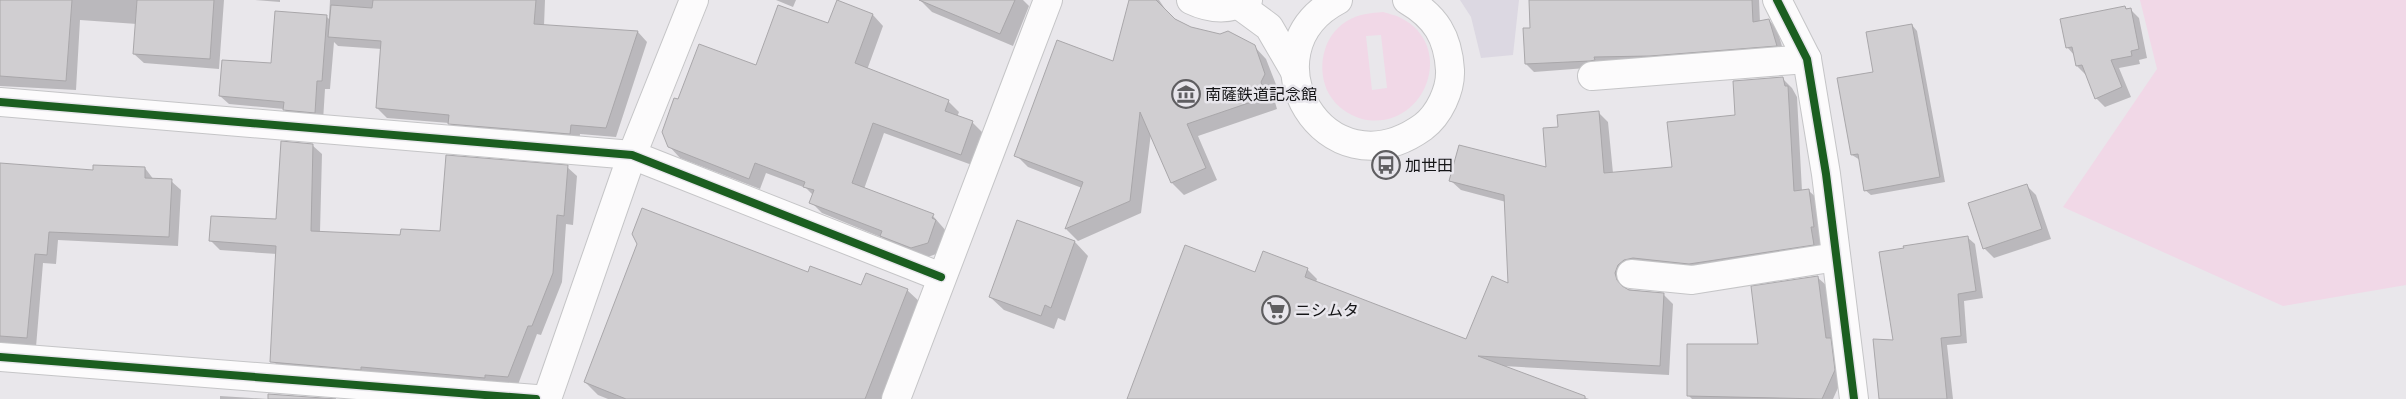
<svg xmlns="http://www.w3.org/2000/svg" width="2406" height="399" viewBox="0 0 2406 399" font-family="'IBM Plex Sans','Noto Sans JP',sans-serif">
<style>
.built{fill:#dcd8e2}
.green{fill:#f1d8e7;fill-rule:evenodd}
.shadow{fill:#0003}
.building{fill:#d0ced1;stroke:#a9a7aa}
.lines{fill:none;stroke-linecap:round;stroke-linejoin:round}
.minor-casing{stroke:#c5c5c7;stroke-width:30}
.minor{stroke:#fcfbfc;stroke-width:28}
.cycleway-casing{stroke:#e8e6ec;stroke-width:11}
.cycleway{stroke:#1b5e20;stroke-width:8}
.labels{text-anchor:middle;stroke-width:5;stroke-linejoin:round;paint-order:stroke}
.poi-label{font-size:16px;fill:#151517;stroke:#e8e6ec;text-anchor:start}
</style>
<rect width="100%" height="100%" fill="#e9e7eb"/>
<path class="built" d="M1460,0H1519L1513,55L1481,58L1471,17Z"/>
<g class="green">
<path d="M2140,0H2406V285L2283,306L2063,207L2157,69Z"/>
<path d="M1383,12C1389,14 1396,15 1401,18C1458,47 1424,133 1362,119C1348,115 1336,106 1329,94C1316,70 1322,36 1347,21C1358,14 1371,13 1383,12ZM1381,35L1387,88L1372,90L1366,36Z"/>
</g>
<g class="shadow">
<path d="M0,0H224L219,69L144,63L134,54L137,24L80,20L76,90L0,86Z"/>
<path d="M255,0H280V2Z"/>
<path d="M330,0H545L544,26L638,32L647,42L616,137L580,134L579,143L459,133L449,123L387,118L377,108L382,49L338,46L334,42L330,89H325L323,121L293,118L284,109L229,104L220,96L272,65L326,16L329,19Z"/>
<path d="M776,0H796L793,7Z"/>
<path d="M920,0H1023L1029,6L1013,46L932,12Z"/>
<path d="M1130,0H1159L1170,16L1191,28L1254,46L1266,59L1277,87L1273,95L1277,109L1198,136L1217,180L1184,195L1172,183L1151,133L1141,213L1078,241L1066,229L1082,188L1028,167L1016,155L1114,63Z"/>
<path d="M1530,0H1759L1760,22L1769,20L1777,29L1784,53L1534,72L1526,64L1531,29Z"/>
<path d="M837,2L873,15L883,26L867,70L948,101L959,112L957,117L972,122L983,133L972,165L884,133L864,189L933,216L947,232L939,253L922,259L892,247L883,238L822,213L811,202L813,195L806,188L766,173L760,189L680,158L669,146L678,101L757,67L829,24Z"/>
<path d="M2125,8L2130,9L2139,18L2147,58L2139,60L2140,64L2119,68L2131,97L2105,107L2096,98L2086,75L2077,66L2075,56L2067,47Z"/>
<path d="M1912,25L1917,31L1945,182L1871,195L1865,190L1860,160L1852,155L1874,73Z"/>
<path d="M1782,78L1792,88L1797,97L1802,191H1809L1819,200L1823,254L1625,283L1626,289L1663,294L1673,304L1669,375L1503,366L1589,399H1128L1256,273L1307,269L1317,279L1316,282L1466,340L1509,285L1506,202L1461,190L1451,181L1548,169L1559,128L1599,113L1608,122L1613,173L1673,168Z"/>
<path d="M312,145L322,154L320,232L402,236L441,233L567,167L577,176L573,225L566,224L562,282L541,335L537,334L516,390L281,369L271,359L277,254L220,250L210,240L278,220Z"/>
<path d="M0,164L94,172L145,168L154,180L171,181L181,190L178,246L58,240L56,264L43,263L36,347L0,344Z"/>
<path d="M2026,185L2036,195L2051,239L1994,258L1984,248Z"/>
<path d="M1018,222L1075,242L1088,256L1065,321L1058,318L1054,329L1004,310L990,297Z"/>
<path d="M1967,237L1975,244L1983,298L1964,301L1967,343L1947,345L1953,399H1880L1894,341Z"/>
<path d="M638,243L809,273L862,287L907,290L921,303L882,399H608L598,395L585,382Z"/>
<path d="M1817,277L1826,285L1833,343L1842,379L1833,399H1692L1688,395L1760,345Z"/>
<path d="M220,396L270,399H220Z"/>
</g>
<g class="building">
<path d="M0,0H72L66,81L0,76Z"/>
<path d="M137,0H214L210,59L133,54Z"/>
<path d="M373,0H536L534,24L638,31L606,128L571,125L570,134L448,124L449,115L376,108L381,41L328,37L331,5L372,8Z"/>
<path d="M837,0L873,14L855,63L949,100L945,111L973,121L961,155L873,123L852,183L934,214L932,218L936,220L928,243L911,248L880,236L882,231L809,203L814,190L803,187L805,182L755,163L749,179L668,147L662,132L674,98L678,99L699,44L756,65L778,5L828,23Z"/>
<path d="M919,0H1015L1000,34Z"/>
<path d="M1129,0H1156L1175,19L1191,27L1220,34L1228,31L1255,45L1265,74L1261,82L1266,97L1187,124L1206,168L1171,183L1140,112L1130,201L1065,229L1083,182L1014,156L1057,40L1113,61Z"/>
<path d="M1529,0H1752L1753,22L1769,19L1777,46L1650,56L1594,57L1595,60L1590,61L1525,64L1523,28H1530Z"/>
<path d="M2125,6L2126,9L2131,8L2139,49L2131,51L2132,56L2111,60L2122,87L2095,99L2082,65L2076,66L2072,47L2066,48L2060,19Z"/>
<path d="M275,11L327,15L322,81H317L315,113L283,110L284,102L219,96L222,60L271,63Z"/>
<path d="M1912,24L1940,177L1864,191L1858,154L1851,155L1837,78L1873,72L1866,32Z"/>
<path d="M1783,77L1785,86H1788L1794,191L1809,189L1814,227H1811L1814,245L1689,264L1633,258L1624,260L1618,265L1615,273L1617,280L1622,286L1629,290L1664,293L1660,366L1478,356L1585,396V399H1127L1185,245L1255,272L1263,251L1308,268L1305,277L1466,339L1492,276L1508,283L1504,195L1449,181L1459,145L1546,167L1543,128L1558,127L1557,115L1599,111L1604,173L1672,167L1667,122L1735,115L1733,81Z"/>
<path d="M281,141L313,144L311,231L400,235L401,229L440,231L446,155L568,165L564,216L557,215L553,273L532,326H528L508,377L485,375V378L361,367V370L270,362L276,246L209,241L211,216L276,219Z"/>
<path d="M0,163L93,170V165L145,167V178L172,179L169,237L49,232L47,255L35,254L27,338L0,336Z"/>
<path d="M2027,184L2042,229L1983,249L1968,203Z"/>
<path d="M642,208L808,272L810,266L861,285L866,273L908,289L865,399H626L584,382L637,244L632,234Z"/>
<path d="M1017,220L1075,241L1051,308L1045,305L1041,316L989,297Z"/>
<path d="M1968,236L1976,291L1958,294L1961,336L1941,338L1947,399H1879L1873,339L1893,340L1879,252L1904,248L1903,246Z"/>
<path d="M1818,276L1826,338H1831L1835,370L1822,399L1687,396V344H1758L1751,286Z"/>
<path d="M268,394L336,399H268Z"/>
</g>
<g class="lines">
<defs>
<g id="minor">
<path d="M1191,0C1210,9 1229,11 1248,0"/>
<path d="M1338,0C1241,51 1325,197 1423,127C1439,115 1451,90 1450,70C1448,37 1436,17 1407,0"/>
<path d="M1777,0L1807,59L1826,174L1854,399"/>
<path d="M1239,5L1269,27L1294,70"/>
<path d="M1592,76L1807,59"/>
<path d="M0,102L632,155L941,277"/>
<path d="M1631,274L1692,280L1836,257"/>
<path d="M0,357L536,399"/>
<path d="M547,399L632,155L694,0"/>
<path d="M896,399L1048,0"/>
</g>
</defs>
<use href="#minor" class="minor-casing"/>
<use href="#minor" class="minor"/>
<defs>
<g id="cycleway">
<path d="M1777,0L1807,59L1826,174L1854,399"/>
<path d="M0,102L632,155L941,277"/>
<path d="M0,357L536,399"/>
</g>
</defs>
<use href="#cycleway" class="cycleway-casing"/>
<use href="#cycleway" class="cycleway"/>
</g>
<defs>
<symbol id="museum-ring" viewBox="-11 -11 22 22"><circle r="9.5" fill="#e8e6ec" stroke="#5f5e61" stroke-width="1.5"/><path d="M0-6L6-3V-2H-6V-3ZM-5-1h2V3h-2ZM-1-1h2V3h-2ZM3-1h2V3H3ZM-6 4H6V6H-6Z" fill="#5f5e61"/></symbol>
<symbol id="bus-ring" viewBox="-11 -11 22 22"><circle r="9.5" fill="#e8e6ec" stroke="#5f5e61" stroke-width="1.5"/><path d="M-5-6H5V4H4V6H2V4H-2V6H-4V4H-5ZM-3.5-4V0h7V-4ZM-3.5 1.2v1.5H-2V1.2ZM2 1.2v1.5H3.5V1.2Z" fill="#5f5e61"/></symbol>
<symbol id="supermarket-ring" viewBox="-11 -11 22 22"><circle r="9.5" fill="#e8e6ec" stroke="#5f5e61" stroke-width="1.5"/><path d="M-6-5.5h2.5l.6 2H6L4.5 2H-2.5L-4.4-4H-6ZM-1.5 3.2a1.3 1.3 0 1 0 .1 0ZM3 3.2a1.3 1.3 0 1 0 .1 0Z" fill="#5f5e61"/></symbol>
</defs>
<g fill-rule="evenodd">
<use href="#museum-ring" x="1170" y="78" width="32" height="32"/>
<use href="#bus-ring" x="1370" y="149" width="32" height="32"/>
<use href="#supermarket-ring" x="1260" y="294" width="32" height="32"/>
</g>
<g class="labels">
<g class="poi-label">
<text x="1205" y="100">南薩鉄道記念館</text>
<text x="1405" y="171">加世田</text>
<text x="1295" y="316">ニシムタ</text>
</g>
</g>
</svg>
